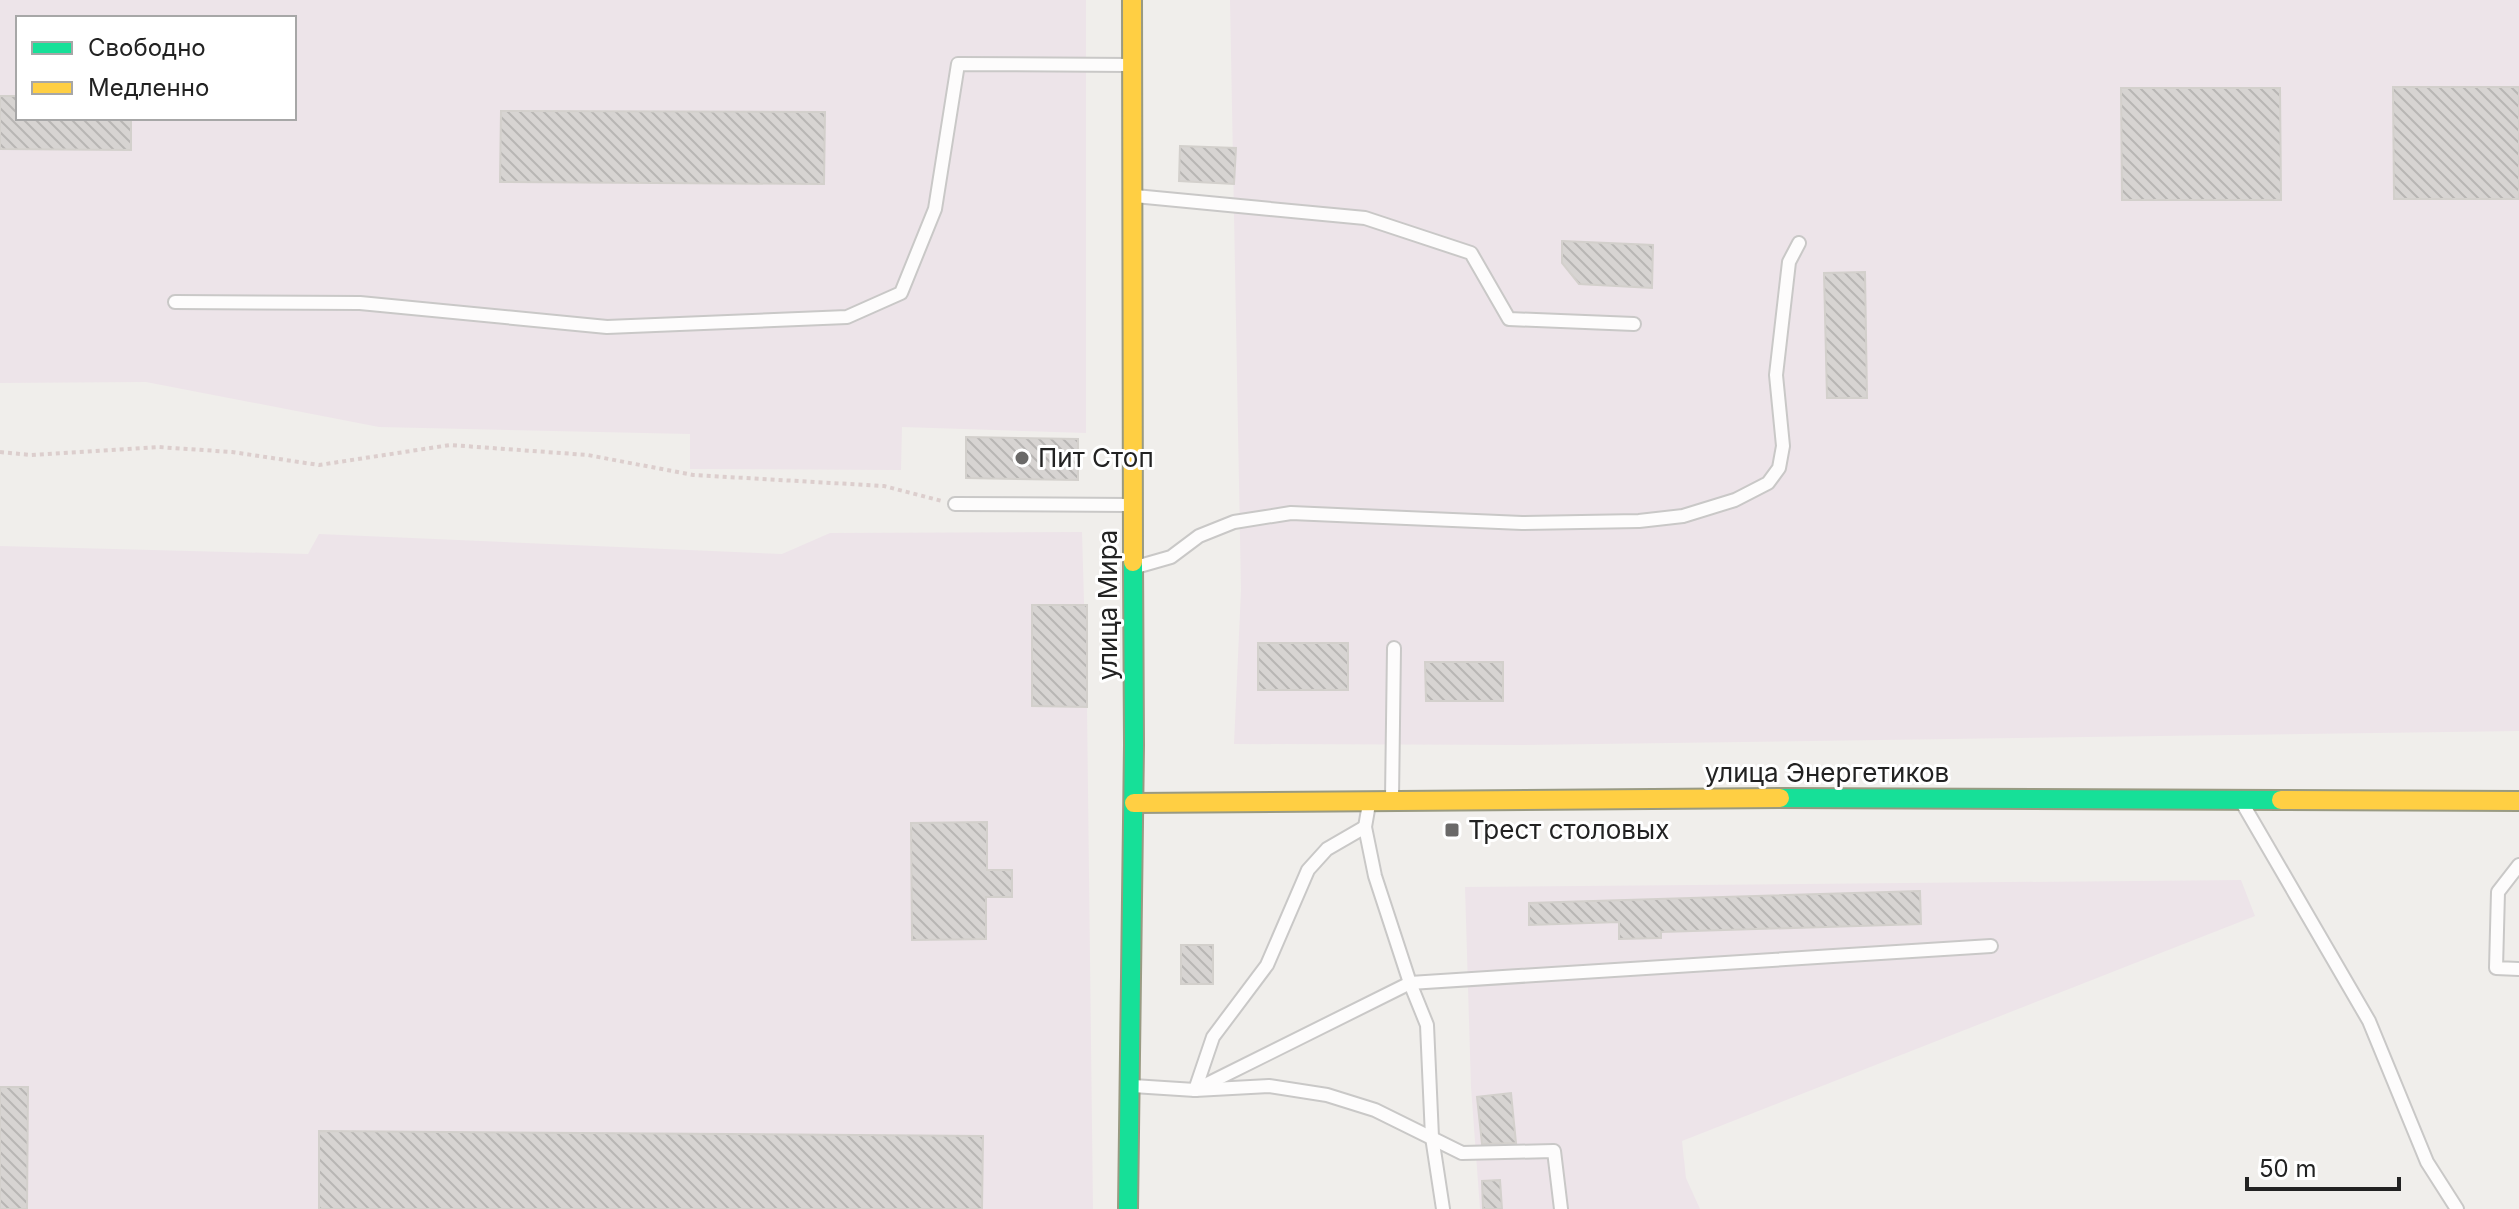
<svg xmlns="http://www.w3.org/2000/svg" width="2519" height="1209" viewBox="0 0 2519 1209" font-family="Inter,sans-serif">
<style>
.industrial{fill:#ede4e9;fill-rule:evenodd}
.building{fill:url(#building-back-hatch);stroke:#d3d0cc;stroke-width:2}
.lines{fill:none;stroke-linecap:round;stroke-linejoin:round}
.lane-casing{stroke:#c9c8c7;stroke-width:16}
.fast-casing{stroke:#999a82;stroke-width:22}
.slow-casing{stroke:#999a82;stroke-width:22}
.path{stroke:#dccecd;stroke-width:4;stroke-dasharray:4 4;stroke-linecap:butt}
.lane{stroke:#fdfcfc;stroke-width:12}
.fast{stroke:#16e098;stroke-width:18}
.slow{stroke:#ffcf43;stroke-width:18}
.poi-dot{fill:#6a6968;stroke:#fff;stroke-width:3}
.labels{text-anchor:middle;stroke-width:6;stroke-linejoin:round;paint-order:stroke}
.poi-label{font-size:26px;fill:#222;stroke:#fff;text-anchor:start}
.street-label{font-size:26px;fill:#222;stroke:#fff}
</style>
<defs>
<pattern id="building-back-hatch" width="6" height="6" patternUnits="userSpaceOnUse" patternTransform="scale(2)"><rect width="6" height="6" fill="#d7d4d2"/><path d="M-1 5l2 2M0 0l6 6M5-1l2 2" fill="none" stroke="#b8b6b4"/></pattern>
</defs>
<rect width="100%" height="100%" fill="#f0eeeb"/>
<g class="industrial">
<path d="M0,0H1086V433L902,427L901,470L690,469V434L379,427L146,382L0,383ZM18,18H294V118H18Z"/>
<path d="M1230,0H2519V731L1523,745L1234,744L1241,590Z"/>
<path d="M1082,532L1087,707L1093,1209H0V546L308,554L319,534L782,554L830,533Z"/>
<path d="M2241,880L2255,916L1682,1141L1686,1178L1700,1209H1480L1471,1087L1465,887Z"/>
</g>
<g class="building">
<path d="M2393,87H2519V199H2394Z"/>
<path d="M2121,88H2280L2281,200H2122Z"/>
<path d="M0,96H18V118H131V150L0,149Z"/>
<path d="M501,111L825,112L824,184L500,182Z"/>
<path d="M1180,146L1236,148L1234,184L1179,181Z"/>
<path d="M1562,241L1653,245L1652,288L1579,284L1562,263Z"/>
<path d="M1865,272L1867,398H1827L1824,273Z"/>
<path d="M966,437L1078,439V480L966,478Z"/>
<path d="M1032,605H1087V707L1032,706Z"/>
<rect x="1258" y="643" width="90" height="47"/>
<path d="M1425,662H1503V701H1426Z"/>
<path d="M987,822V870H1012V897H986V939L912,940L911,823Z"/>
<path d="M1920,891L1921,924L1661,932V938L1619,939V922L1529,925V903Z"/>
<rect x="1181" y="945" width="32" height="39"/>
<path d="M0,1087H28L27,1209H0Z"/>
<path d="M1511,1093L1516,1143L1482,1144L1477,1097Z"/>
<path d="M319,1131L983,1136L982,1209H319Z"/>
<path d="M1500,1180L1502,1209H1483L1482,1181Z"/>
</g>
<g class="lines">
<defs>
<g id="lane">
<path d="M1135,196L1365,218L1471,253L1509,319L1634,324"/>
<path d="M175,302L360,303L607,327L847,317L901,293L935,209L958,64L1130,65"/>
<path d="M955,504L1130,505"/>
<path d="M1136,567L1171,557L1199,536L1234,522L1291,513L1522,523L1639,521L1683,516L1735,500L1768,483L1779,468L1783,446L1776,375L1789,262L1799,243"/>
<path d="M1392,798L1394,648"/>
<path d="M1369,804L1365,827L1375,876L1410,983L1427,1025L1432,1137L1443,1209"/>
<path d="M2244,806L2369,1021L2427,1162L2457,1209"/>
<path d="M2519,865L2498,892L2496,968L2519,969"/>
<path d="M1133,1086L1195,1090L1269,1086L1327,1095L1375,1110L1462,1153L1554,1151L1561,1209"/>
<path d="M1195,1090L1410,983L1991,946"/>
<path d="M1195,1090L1213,1037L1267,965L1308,870L1327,849L1365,827"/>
</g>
<g id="fast">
<path d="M1780,798L2281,800"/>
<path d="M1128,1209L1134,745L1133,562"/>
</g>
<g id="slow">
<path d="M1132,0L1133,562"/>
<path d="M2281,800L2519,801"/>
<path d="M1134,803L1780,798"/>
</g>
</defs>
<use href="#lane" class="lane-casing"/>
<use href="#fast" class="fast-casing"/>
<use href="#slow" class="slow-casing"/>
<path class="path" d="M0,452L31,455L158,447L232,452L319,465L450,445L588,455L693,475L884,486L942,501"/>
<use href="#lane" class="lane"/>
<use href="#fast" class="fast"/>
<use href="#slow" class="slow"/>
</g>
<g class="poi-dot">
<circle cx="1022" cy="458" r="8"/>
<rect x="1444" y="822" width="16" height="16" rx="4"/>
</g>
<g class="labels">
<g class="poi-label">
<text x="1038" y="467">Пит Стоп</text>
<text x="1468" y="839">Трест столовых</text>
</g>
<g class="street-label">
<text transform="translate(1108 605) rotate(-90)" y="9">улица Мира</text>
<text x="1827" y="782">улица Энергетиков</text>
</g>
</g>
<rect x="16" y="16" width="280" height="104" fill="#ffffff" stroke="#a7a7a7" stroke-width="2"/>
<rect x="32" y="42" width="40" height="12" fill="#16e098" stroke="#a7a7a7" stroke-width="2"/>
<text x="88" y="56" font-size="24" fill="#222222">Свободно</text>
<rect x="32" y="82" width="40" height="12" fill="#ffcf43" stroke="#a7a7a7" stroke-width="2"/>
<text x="88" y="96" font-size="24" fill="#222222">Медленно</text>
<path d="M2247 1177v12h152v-12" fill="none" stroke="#222222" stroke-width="4"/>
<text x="2259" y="1177" font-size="24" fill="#222222" stroke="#ffffff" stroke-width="6" paint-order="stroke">50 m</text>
</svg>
